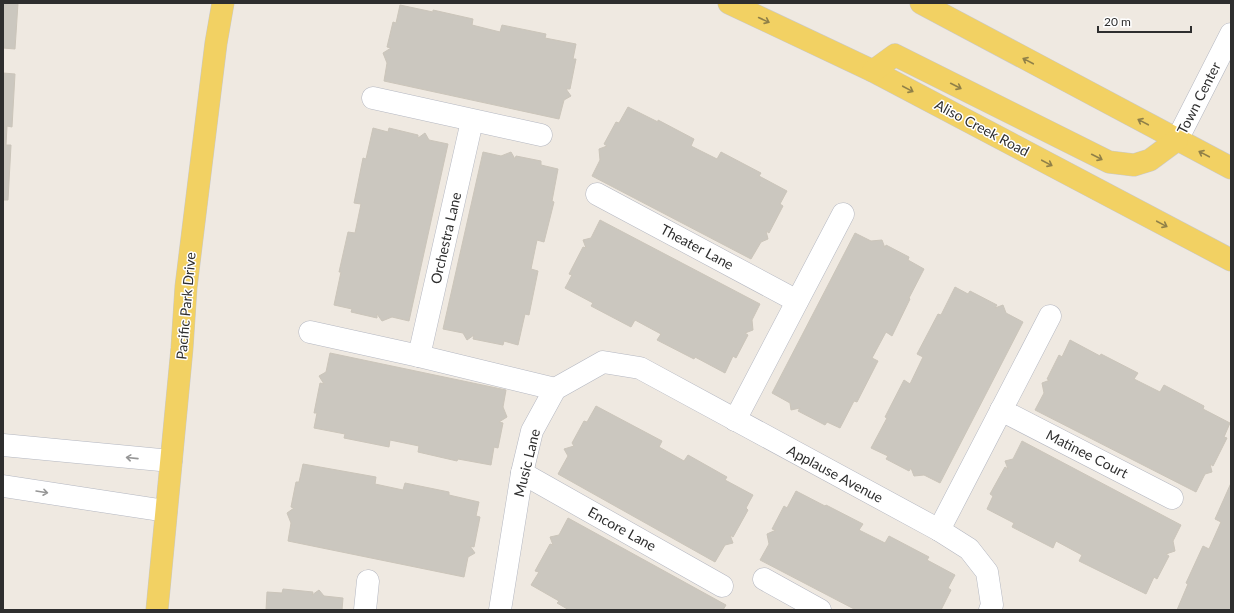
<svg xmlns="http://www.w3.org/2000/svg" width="1234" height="613" viewBox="0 0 1234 613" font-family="Lato,sans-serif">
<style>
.building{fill:#cbc7bf;stroke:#cbc5ba}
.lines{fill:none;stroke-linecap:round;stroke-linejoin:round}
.minor-casing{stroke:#b4b7c1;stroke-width:23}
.major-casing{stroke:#c9c9c9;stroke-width:23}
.minor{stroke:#fff;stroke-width:22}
.major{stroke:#f2d163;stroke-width:22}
.oneway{stroke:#908048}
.oneway2{stroke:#969696}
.labels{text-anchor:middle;stroke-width:3;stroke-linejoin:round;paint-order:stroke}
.street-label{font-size:14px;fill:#2e2e2e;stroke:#fff}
</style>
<rect width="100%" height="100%" fill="#efe9e1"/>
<g class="building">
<path d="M3,3H18L15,49L3,48Z"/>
<path d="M400,5L433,12V10L473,19L472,25L500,32L502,25L546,34L545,38L576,44L573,59H576L570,89H566L571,96L564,100L559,119L384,81L387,63L383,53L391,48L387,47L393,22L396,23Z"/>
<path d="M3,73L15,74L12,127L7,126L6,145H11L8,200H3Z"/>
<path d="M628,107L658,122V120L694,139L691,146L717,159L721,152L761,173L759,176L787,191L780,204L783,206L769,233L766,231L768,239L761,242L751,259L592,176L600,160L599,149L607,146L604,144L616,122L619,123Z"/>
<path d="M373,128L388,132L389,128L418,135V138L425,133L429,140L448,144L409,321L392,317L382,321L377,314V318L351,312L352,309L334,305L341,272H339L348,232L355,233L361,204L354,203L363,158L366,159Z"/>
<path d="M483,152L501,156L511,152L515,159L516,156L541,161V165L558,169L552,201L554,202L544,242L537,240L531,269L538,271L529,315L525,314L518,345L504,341L503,345L473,339L474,335L467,340L463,333L443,329Z"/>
<path d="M600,220L760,304L752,320L753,330L745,333L748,335L736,358L733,356L725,373L695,357L694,359L657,340L661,334L635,320L631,327L591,306L593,303L565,288L572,275L569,274L583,247L586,248L583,240L591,238Z"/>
<path d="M855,233L871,241L882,240L885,248L886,245L909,257L908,260L924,269L909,298L910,299L892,336L886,332L872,358L878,361L857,402L854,401L840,428L827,422L825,425L798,411L800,408L791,410L790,403L772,393Z"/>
<path d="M955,287L968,294L970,291L997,305L995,308L1003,305L1006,313L1023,322L940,483L924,475L914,476L911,468L909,471L886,459L888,456L871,448L887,418L885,417L904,380L910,384L923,357L917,354L938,314L941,315Z"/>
<path d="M1070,340L1100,356L1101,354L1138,373L1134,379L1160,392L1164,385L1204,406L1203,409L1230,423L1224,437L1227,438L1213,466L1210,464L1212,472L1205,474L1196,492L1035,410L1044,393L1042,383L1050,380L1047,379L1059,355L1062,357Z"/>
<path d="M330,353L506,390L503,407L507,417L499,422L503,423L498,448L494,447L491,465L458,459L457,461L418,452L419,446L390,440L389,447L344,438L345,434L314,428L317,413H314L320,383L324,384L319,376L326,372Z"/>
<path d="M596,406L662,441L659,447L684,461L688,455L727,477L725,480L753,495L746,508L748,510L733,537L730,535L733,543L725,545L715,562L558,474L568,456L564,449L574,446L572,443L584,421L587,422Z"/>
<path d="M1022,441L1181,525L1173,541L1175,551L1166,554L1169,556L1157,579L1154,577L1146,594L1079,561L1082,555L1056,541L1053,548L1012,527L1014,523L987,509L993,496L990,494L1005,467L1008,469L1005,461L1013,459Z"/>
<path d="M303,464L376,477L375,484L403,490L405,483L449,492V495L479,502L476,516L480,517L474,547L470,546L475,553L468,557L464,577L288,541L291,523L287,513L294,508L291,507L296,482H299Z"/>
<path d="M1231,483V610H1177L1188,584L1186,583L1203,546L1209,549L1221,522L1215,519Z"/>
<path d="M796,491L825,506L826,505L863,524L859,530L885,543L889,536L929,557L927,560L955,575L948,588L951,590L941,610H856L760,560L769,544L767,534L776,530L772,529L784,506L787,508Z"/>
<path d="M568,518L726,605L723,610H569L557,603L559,601L531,585L539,572L535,571L550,544L553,545L550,537L559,535Z"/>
<path d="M283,589L313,592L312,595L319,590L324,596L343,598L342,610H266L267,592L282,593Z"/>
</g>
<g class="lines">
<defs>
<g id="minor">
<path d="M373,98L541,135"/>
<path d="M1177,140L1231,34"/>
<path d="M597,194L797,301"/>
<path d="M310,332L419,356L555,389"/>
<path d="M419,356L472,121"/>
<path d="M1001,410L1172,498"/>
<path d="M735,420L843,214"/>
<path d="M3,445L171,461"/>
<path d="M522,473L722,586"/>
<path d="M3,486L166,511"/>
<path d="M939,530L1050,316"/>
<path d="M764,579L820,610"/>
<path d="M365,610L368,581"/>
<path d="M500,610L522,473L532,431L555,389L603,362L640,368L939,530L969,549L987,572L992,605L990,610"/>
</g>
<g id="major">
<path d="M729,3L873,71L1231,260"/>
<path d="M921,3L1231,168"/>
<path d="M873,71L895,55L1109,162L1134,165L1150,160L1177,140"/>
<path d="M157,610L182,348L186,287L216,43L223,3"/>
</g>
</defs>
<use href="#minor" class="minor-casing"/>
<use href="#major" class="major-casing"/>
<use href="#minor" class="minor"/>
<use href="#major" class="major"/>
</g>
<defs><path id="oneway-shaft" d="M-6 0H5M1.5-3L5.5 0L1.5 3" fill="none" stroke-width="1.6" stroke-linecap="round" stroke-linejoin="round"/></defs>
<g class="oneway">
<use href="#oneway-shaft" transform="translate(764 20) rotate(25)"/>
<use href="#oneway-shaft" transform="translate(1028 61) rotate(-152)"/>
<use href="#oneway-shaft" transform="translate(956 86) rotate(27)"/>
<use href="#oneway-shaft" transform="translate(908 89) rotate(28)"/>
<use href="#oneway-shaft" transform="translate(1143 122) rotate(-152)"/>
<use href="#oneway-shaft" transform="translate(1204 154) rotate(-152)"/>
<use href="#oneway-shaft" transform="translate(1097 157) rotate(27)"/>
<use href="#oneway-shaft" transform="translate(1047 163) rotate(28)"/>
<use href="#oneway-shaft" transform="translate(1162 224) rotate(28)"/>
</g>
<g class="oneway2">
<use href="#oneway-shaft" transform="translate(132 458) rotate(-174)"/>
<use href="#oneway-shaft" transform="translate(42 492) rotate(9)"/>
</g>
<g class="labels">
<g class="street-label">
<text transform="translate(1199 98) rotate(-63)" y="5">Town Center</text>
<text transform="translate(982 128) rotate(28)" y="5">Aliso Creek Road</text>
<text transform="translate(446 238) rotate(-77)" y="5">Orchestra Lane</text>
<text transform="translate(697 247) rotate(28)" y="5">Theater Lane</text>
<text transform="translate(186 306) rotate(-85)" y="5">Pacific Park Drive</text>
<text transform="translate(1087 454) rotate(27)" y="5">Matinee Court</text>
<text transform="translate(527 463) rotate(-76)" y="5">Music Lane</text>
<text transform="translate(835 474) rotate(28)" y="5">Applause Avenue</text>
<text transform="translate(622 529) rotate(29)" y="5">Encore Lane</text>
</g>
</g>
<rect width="1234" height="613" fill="none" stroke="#2e2e2e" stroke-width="8"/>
<path d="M1098 26v6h93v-6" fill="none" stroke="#2e2e2e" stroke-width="2"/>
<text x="1104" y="26" font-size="12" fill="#2e2e2e" stroke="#ffffff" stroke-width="3" paint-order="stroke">20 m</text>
</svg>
